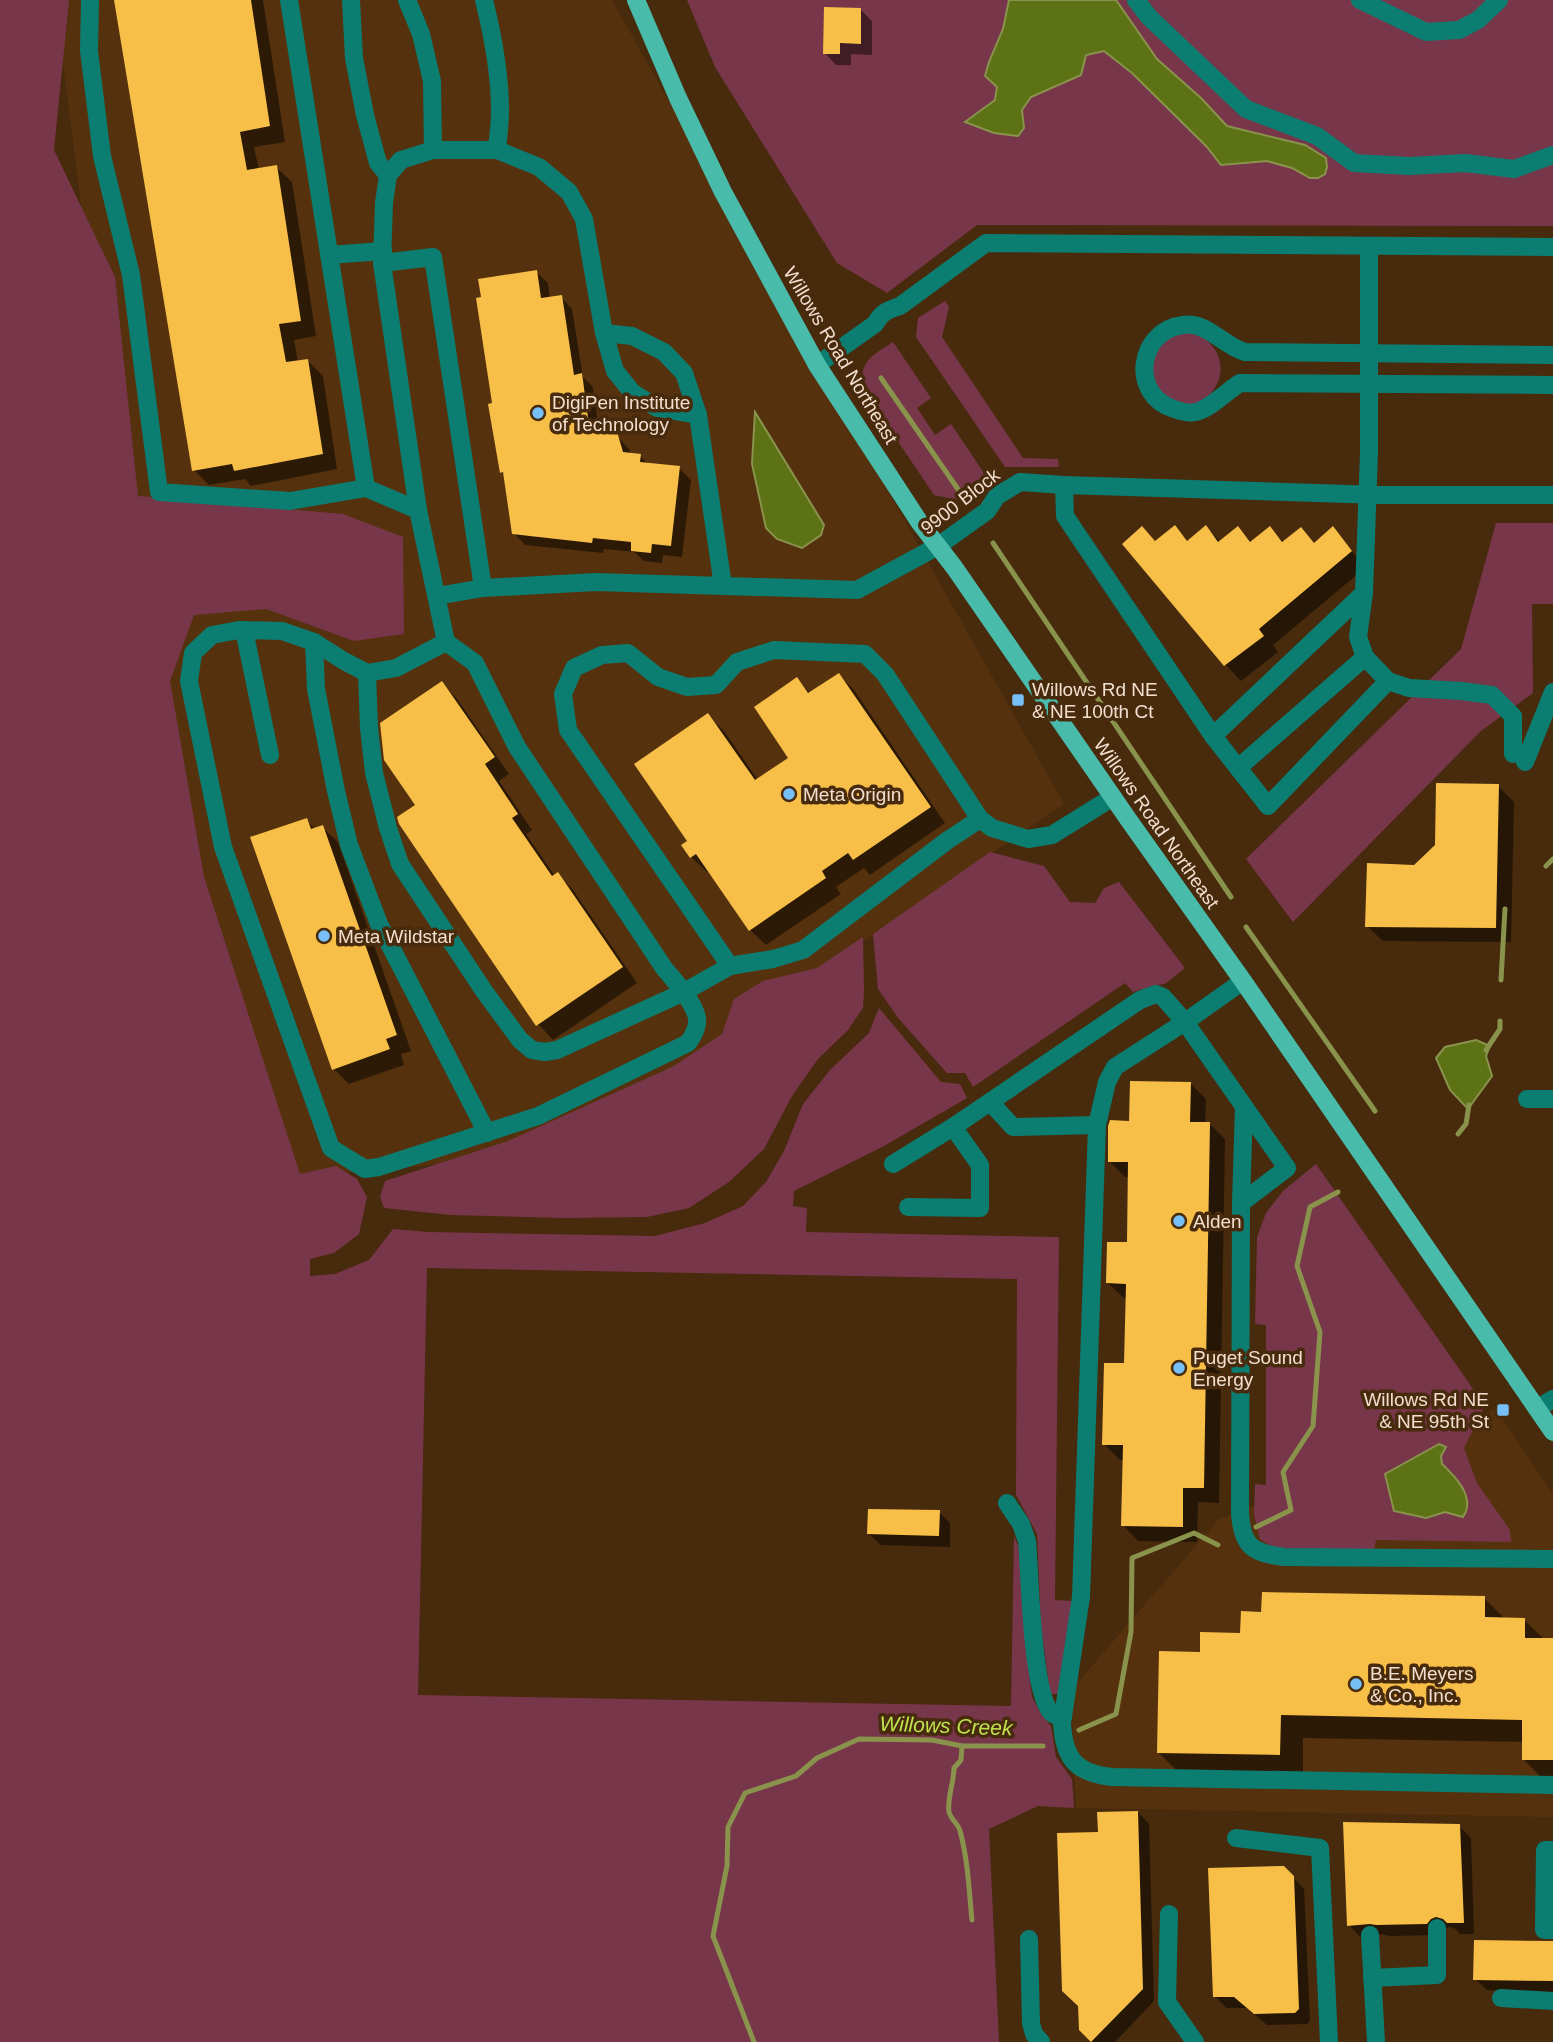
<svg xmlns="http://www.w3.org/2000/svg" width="1553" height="2042" viewBox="0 0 1553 2042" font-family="Arial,sans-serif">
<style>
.built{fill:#55320d}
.green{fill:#78364a;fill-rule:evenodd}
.water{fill:#5c7214;stroke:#89934c;stroke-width:2}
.shadow{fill:#0007}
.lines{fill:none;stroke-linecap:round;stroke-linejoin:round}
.stream{stroke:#89934c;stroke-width:5}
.building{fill:#f7bf48}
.minor{stroke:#0b7e71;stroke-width:18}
.major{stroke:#49bbab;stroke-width:18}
.poi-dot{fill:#76c0f7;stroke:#482a0d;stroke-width:2.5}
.labels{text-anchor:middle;stroke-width:7;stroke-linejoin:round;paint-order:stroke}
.street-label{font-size:19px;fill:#f2dfcf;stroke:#482a0d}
.poi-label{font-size:19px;fill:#f2dfcf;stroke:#482a0d;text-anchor:start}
.water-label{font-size:21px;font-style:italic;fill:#bee34f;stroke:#482a0d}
</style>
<rect width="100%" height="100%" fill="#482a0d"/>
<g class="built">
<path d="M55,0H612L1064,804L552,1154L248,1182L159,823Z"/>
<path d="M1496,1409L1553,1494V1817L1076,1808L1071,1690L1218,1520Z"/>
</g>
<g class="green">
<path d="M0,0H69L54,150L115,277L138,496L343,514L403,537L404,634L354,641L266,609L194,615L170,681L204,877L300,1174L336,1166L357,1179L367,1197L359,1234L334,1253L310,1259V1276L335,1274L369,1260L393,1229L428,1232L655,1236L705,1223L743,1206L766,1182L784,1151L803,1104L830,1070L869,1033L879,1008L941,1082L960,1084L967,1098L884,1146L794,1191L793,1206L807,1208L806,1232L1059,1237L1055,1600L1072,1601L1059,1694H1050L1041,1625L1037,1534L1016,1495L1017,1279L427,1268L418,1695L1011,1706L1014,1536L1021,1553L1027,1657L1032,1697L1040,1712L1051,1726L1056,1757L1072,1779L1074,1808L1038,1806L989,1829L999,2042H0Z"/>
<path d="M687,0H1553V226L977,225L887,293L837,263L715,67Z"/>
<path d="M945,301L949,307L942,337L1023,458L1058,459L1059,467H1005L916,337L918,318Z"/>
<path d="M1191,332C1245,352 1216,416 1176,403C1170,401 1163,395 1157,391L1149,360L1167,336Z"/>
<path d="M893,342L931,398L917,408L935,435L951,424L988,479L957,500L934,495L862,388C860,360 872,356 893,342Z"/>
<path d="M1496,523H1553V604H1532L1533,693L1481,731L1293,922L1246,859L1461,649Z"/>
<path d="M990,852L1044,866L1070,902L1095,903L1104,888L1119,882L1185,968L1165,984L1156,985L1133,992L1125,983L973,1087L965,1073H947L899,1019L878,989L873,934Z"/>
<path d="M863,937L864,990L863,1008L848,1030L818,1059L792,1096L764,1149L729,1182L689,1208L647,1217L562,1218L450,1215L384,1208L380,1197L385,1181L508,1141L674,1066L722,1034L734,999L763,981L817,968Z"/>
<path d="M1316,1164L1485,1406L1464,1448L1477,1483L1510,1530L1511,1542L1376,1540L1374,1550L1273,1548L1260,1539L1254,1514L1255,1484L1266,1485V1325L1255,1324L1257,1237L1266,1213L1283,1191ZM1446,1447L1441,1456L1442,1464L1454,1474L1445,1512L1426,1518L1394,1511Z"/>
</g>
<g class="water">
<path d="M1009,0H1116L1157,59L1201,98L1227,126L1305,145L1326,158L1327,167L1325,174L1318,178H1310L1292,168L1267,161L1221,165L1207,147L1132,73L1104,51L1086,55L1081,75L1031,97L1022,110L1024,128L1018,136L994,133L965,122L995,100L997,87L985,76L989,62L1003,29Z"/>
<path d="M755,412L824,525L821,535L802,548L777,539L766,528L752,464Z"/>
<path d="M1476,1040L1490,1046L1486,1056L1492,1076L1468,1109L1450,1090L1436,1058L1445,1047Z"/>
<path d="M1439,1444L1446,1447L1441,1456L1442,1464C1456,1477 1476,1498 1463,1517L1445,1512L1426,1518L1394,1511L1385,1474Z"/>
</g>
<g class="shadow">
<path d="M116,0H263L285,142L254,147L259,170L276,167L292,182L316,336L294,340L298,362L308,361L323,376L337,469L251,486L245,479L209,485L194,470Z"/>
<path d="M861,10L872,21V55L851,54V65H836L825,53Z"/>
<path d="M536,272L548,283L550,299L561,297L572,309L583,377L593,387L598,423L611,430L629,449L631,454L640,456L649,465L679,468L691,480L682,557L663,555L662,563L644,561L634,552L604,549L603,553L525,545L514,533L506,476L501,472L494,405Z"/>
<path d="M1206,527L1221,542L1238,528L1252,543L1270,528L1284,543L1301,529L1315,544L1332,529L1366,567L1273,645L1278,652L1241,681L1226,665L1124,544L1156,542L1175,528L1189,542Z"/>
<path d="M839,675L854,690L945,823L870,875L864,868L836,887L841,894L766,945L750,930L710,870L707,872L691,857L690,841L708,716L724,731L758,780L791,758L797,680L811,694Z"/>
<path d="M442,683L457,699L509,774L499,781L532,830L526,834L555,876L557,874L573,890L637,983L553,1040L538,1024L417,806Z"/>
<path d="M1498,786L1514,802L1511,942L1383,941L1367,926L1415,867Z"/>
<path d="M306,820L315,829L322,827L338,842L411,1051L401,1054L404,1065L349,1084L334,1069Z"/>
<path d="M1190,1083L1206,1099L1205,1124H1210L1225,1139L1219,1503L1198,1502L1197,1542L1138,1541L1123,1525L1124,1460H1120L1104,1444L1126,1365L1127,1298H1124L1108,1283L1129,1244L1130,1177H1125L1109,1161L1131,1122Z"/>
<path d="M939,1512L950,1523V1547L881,1545L869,1534Z"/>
<path d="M1484,1598L1505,1619L1524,1620L1545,1640H1553V1783H1547L1523,1759L1524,1742L1303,1738V1778L1182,1776L1159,1753L1201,1654L1242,1634L1263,1613Z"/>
<path d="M1138,1812L1149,1824L1154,2001L1115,2042H1093L1081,2029L1099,1834Z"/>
<path d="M1459,1826L1471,1838L1474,1934H1460L1456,1929L1449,1927L1442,1930L1438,1935L1389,1936L1383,1934L1360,1937L1349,1925Z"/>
<path d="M1284,1868L1304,1889L1310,2021L1307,2024L1267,2025L1247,2008H1226L1215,1996Z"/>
<path d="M1553,1943V1992L1487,1990L1475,1979Z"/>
</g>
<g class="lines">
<g class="stream">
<path d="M881,378L962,495"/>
<path d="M993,543L1231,897"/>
<path d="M1546,866L1553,859"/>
<path d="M1246,927L1375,1111"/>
<path d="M1501,980L1505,909"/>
<path d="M1486,1050L1500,1029V1021"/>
<path d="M1458,1134L1466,1124L1469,1105"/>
<path d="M1256,1527L1291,1510L1283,1472L1313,1426L1320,1332L1297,1266L1310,1207L1338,1192"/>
<path d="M1079,1730L1116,1714L1131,1632L1132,1558L1194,1533L1218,1545"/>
<path d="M962,1746L961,1760L954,1768C954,1783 947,1797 949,1812C951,1820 958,1823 960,1831C968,1860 969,1890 972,1920"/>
<path d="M754,2042L713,1936L727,1866L728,1827L745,1793L796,1776L817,1758L859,1739L932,1740L962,1746H1043"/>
</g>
</g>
<g class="building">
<path d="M114,0H251L270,126L240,132L247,170L277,165L301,321L279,324L286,362L308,359L323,454L234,471L232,464L192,471Z"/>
<path d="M824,7L861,8V44L840,43V54H823Z"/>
<path d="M537,270L541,298L562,295L574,375L582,373L588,418L606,424L612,429L618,435L623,452L641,454L640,462L680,466L671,546L652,544L651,553L631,551V542L593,538L592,543L512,534L503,472L500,473L488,404L492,403L476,298L481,297L478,279Z"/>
<path d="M1175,525L1187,541L1206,525L1218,542L1238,526L1250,542L1270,526L1282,542L1301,527L1314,543L1333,526L1352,551L1259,629L1264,636L1224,666L1122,544L1142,526L1155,541Z"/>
<path d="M839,673L931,807L853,860L848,853L822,871L826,878L749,931L696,854L690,858L681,845L687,841L634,764L708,713L755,780L788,758L754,707L797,677L808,693Z"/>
<path d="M442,681L495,757L485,764L518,814L512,818L552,876L558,872L623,967L536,1026L399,824L397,817L415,805L384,760L380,723Z"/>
<path d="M1436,783L1499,784L1496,928L1365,927L1367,863L1414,865L1435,845Z"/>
<path d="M307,818L311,829L323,825L397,1035L386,1039L390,1049L332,1070L250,837Z"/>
<path d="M1130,1081L1191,1082L1190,1122H1210L1204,1488H1183V1527L1121,1526L1123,1445H1102L1104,1363H1124L1126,1284L1106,1283L1107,1242H1127L1128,1162H1108V1126L1110,1120L1129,1121Z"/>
<path d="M868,1509L940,1510L939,1536L867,1534Z"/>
<path d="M1262,1592L1485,1596V1617L1525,1618V1638H1553V1760H1522V1720L1281,1715L1280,1755L1157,1753L1159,1651L1200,1652V1632L1240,1633L1241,1611L1261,1612Z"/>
<path d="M1138,1811L1143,1989L1091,2042L1079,2030L1078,2006L1062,1991L1057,1833L1098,1832L1097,1812Z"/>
<path d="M1343,1822L1460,1824L1464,1923H1447L1443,1919L1436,1917L1431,1919L1427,1924L1376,1925L1370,1924L1347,1926Z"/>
<path d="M1284,1866L1294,1876L1299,2009L1295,2013L1254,2014L1234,1997H1213L1208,1868Z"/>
<path d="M1474,1940L1553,1941V1981L1473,1980Z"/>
</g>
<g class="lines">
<g class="minor">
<path d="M90,0L89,51L102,156L131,275L159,492L290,501L366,488L418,510L446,642L475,663L517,747L664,968L684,992L557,1050L545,1052L532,1050L520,1040L484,991L400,864L388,828L374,773L369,728L367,673"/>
<path d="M289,0L366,488"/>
<path d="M351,0L354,58L365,115L378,163L388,175"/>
<path d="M407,0L421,34L432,81L433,150"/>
<path d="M484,0C493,36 500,74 500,111C500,124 498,138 497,150"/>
<path d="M1136,0L1149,17L1246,109L1317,136L1354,163L1409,166L1465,163L1514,169L1553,155"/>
<path d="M1360,0L1426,32L1459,30L1478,20L1499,0"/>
<path d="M1369,246V453L1364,593L1358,637L1365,657L1388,681L1409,688L1461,691L1492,695L1513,716V754"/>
<path d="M329,255L383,251"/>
<path d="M382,263L433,257L483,588"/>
<path d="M604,333L632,336L664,352L684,373L698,415L723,586"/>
<path d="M1553,355L1245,352C1223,346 1207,321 1183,325C1138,330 1129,395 1174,409C1180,411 1189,414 1195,412C1209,410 1227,391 1240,383L1553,385"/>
<path d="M817,365L875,324C881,313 887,310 900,306L986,243L1553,247"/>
<path d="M1064,485L1065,516L1213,736L1268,806L1388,681"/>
<path d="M418,510L382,263L384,203L388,175L401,160L433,150H497L539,167L569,192L584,219L604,333L615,371L632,392L657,408L698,415"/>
<path d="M437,596L483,588L596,582L857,590L938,546L987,511L997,496L1020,482L1064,485L1379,495H1553"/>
<path d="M244,630L270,755"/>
<path d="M314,642L316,689L336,791L349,845L379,924L487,1133"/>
<path d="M446,642L396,668L367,673L344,661L314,642L282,631L239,630L212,635L193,653L189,681L223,847L331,1148L365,1169L379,1167L538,1116L688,1043C704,1021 697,1013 684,992L730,966L773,959L803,950L948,840L980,819L992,828L1028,839L1052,835L1113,797"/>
<path d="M1213,736L1364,593"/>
<path d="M1525,762L1553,692"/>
<path d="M1238,768L1365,657"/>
<path d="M730,966L568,730L563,694L574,668L602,655L628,653L658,677L687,687L716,685L737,662L774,650L865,654L885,674L980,819"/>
<path d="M1243,981L1185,1022L1115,1067L1107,1082L1097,1125L1081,1597L1062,1723C1064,1759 1076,1773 1112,1777L1553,1785"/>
<path d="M1527,1099H1553"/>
<path d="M990,1102L1013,1127L1097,1125"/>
<path d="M1244,1107L1241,1203L1240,1513C1242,1546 1252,1553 1284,1557L1551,1559"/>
<path d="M893,1164L953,1127L1140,1000L1156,994L1163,997L1185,1022L1287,1168L1241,1203"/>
<path d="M908,1207L980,1208V1165L953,1127"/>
<path d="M1537,1409L1553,1399"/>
<path d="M1007,1503L1021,1524L1027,1541C1030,1570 1031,1699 1053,1714C1056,1716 1060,1716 1063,1717"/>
<path d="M1236,1838L1320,1848L1329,2042"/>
<path d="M1553,1850H1545L1544,1930H1553"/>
<path d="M1169,1914L1167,2002L1195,2042"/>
<path d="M1370,1935L1376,2042"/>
<path d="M1029,1939L1031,2023L1034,2034L1041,2042"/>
<path d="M1372,1978L1437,1975V1928"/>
<path d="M1501,1998L1553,2001"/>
</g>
<path class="major" d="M636,0L678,98L723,192L817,365L920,523L954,567L1128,819L1243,981L1553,1432"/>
</g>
<g class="poi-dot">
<circle cx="538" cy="413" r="7"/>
<rect x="1011" y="693" width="14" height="14" rx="3.5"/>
<circle cx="789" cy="794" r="7"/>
<circle cx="324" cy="936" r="7"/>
<circle cx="1179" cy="1221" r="7"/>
<circle cx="1179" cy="1368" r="7"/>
<rect x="1496" y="1403" width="14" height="14" rx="3.5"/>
<circle cx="1356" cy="1684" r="7"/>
</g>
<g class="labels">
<g class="street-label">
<text transform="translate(841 355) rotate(59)" y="7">Willows Road Northeast</text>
<text transform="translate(960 501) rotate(-38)" y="7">9900 Block</text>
<text transform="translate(1157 823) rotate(55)" y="7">Willows Road Northeast</text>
</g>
<g class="poi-label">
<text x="552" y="409">DigiPen Institute<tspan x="552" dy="22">of Technology</tspan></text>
<text x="1032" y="696">Willows Rd NE<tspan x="1032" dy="22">&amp; NE 100th Ct</tspan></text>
<text x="803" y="801">Meta Origin</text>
<text x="338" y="943">Meta Wildstar</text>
<text x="1193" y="1228">Alden</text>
<text x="1193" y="1364">Puget Sound<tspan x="1193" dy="22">Energy</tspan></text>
<text x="1489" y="1406" text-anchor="end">Willows Rd NE<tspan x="1489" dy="22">&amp; NE 95th St</tspan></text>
<text x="1370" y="1680">B.E. Meyers<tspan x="1370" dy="22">&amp; Co., Inc.</tspan></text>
</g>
<g class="water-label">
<text transform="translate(946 1726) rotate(2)" y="7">Willows Creek</text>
</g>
</g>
</svg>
